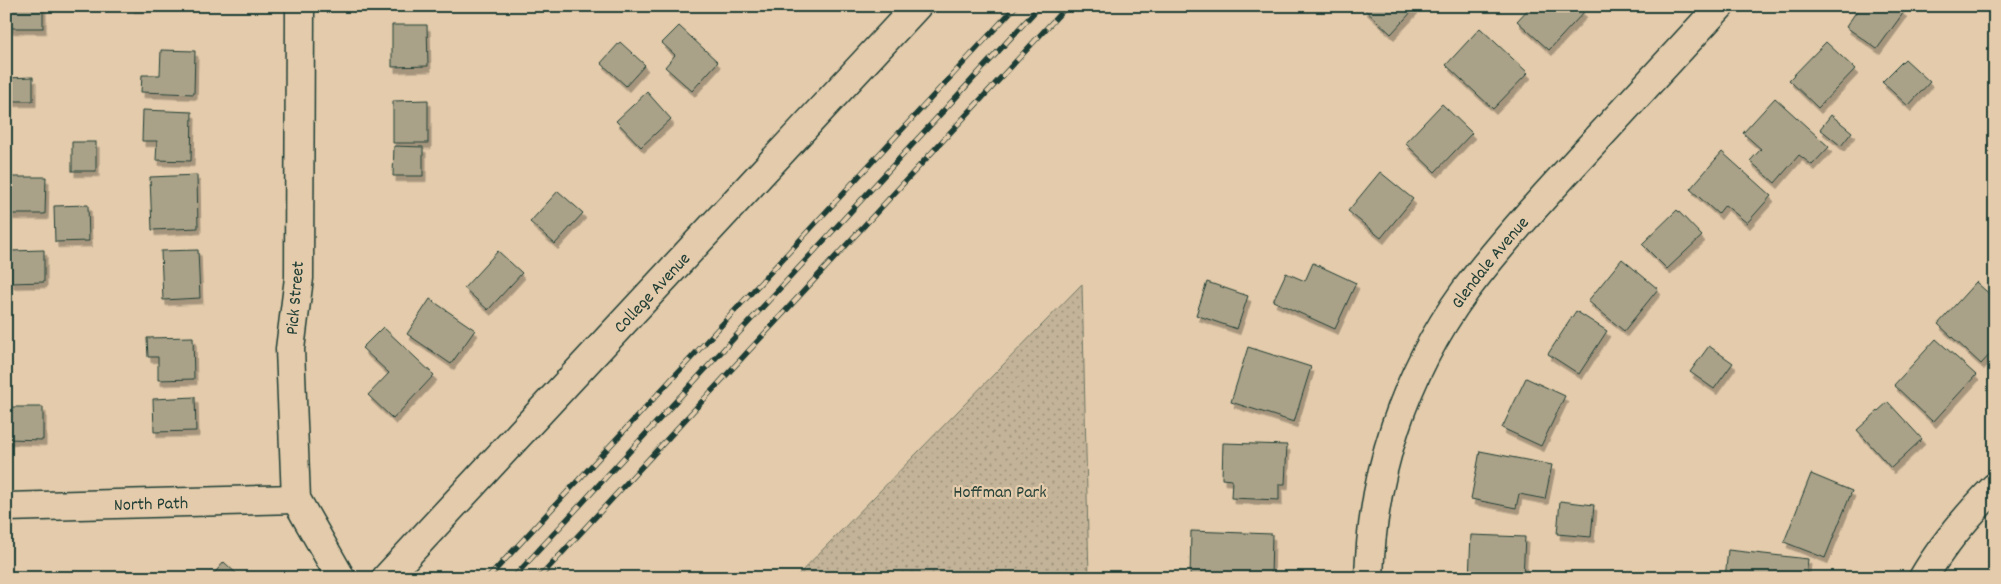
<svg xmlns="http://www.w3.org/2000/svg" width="2001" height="584" viewBox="0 0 2001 584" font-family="Dekko,sans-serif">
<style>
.park{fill:url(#park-dots);stroke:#717866}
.building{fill:#aaa288;stroke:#1f3d34;filter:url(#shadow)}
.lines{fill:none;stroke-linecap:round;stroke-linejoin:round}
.minor-casing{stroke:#1f3d34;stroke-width:31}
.minor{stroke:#e3cbab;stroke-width:28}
.rail-casing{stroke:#1f3d34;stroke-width:5.5}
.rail{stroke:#e3cbab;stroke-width:4;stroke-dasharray:11;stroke-linecap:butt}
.labels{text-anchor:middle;stroke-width:4.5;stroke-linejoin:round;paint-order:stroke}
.street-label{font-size:18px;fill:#1f3d34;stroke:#e3cbab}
.park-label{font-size:18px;fill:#274339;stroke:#e3cbab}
</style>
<defs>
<pattern id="park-dots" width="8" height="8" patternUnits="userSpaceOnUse" patternTransform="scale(1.25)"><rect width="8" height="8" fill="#c3b398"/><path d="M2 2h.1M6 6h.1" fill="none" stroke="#9e937d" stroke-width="1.8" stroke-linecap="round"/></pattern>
<filter id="shadow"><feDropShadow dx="3" dy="5.5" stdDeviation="0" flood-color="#0004"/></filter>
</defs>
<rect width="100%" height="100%" fill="#e3cbab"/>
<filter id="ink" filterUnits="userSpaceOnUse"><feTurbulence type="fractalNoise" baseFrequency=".02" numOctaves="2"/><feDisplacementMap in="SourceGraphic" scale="10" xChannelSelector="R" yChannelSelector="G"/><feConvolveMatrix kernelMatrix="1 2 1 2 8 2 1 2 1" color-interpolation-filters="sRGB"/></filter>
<g filter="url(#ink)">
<path class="park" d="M1082,284L1089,578H795Z"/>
<g class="building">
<rect x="7" y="6" width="36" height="22"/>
<path d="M131,6H193L131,7Z"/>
<path d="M1367,6H1413L1415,8L1391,34L1364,9Z"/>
<path d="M1531,6H1577L1584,12L1549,50L1517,21Z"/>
<path d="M1860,6H1896L1904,12L1877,49L1846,27Z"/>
<path d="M392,25H427L428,66L392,67Z"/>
<path d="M679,26L718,62L692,91L665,67L675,55L662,43Z"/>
<path d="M1480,28L1528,73L1493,109L1446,65Z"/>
<path d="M620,42L645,65L626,86L601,63Z"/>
<path d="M1826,42L1855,69L1818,108L1789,80Z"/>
<path d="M161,50L195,51L194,94L141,92L142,75H160Z"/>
<path d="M1905,59L1930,82L1908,106L1882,82Z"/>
<path d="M33,77V101H6V78Z"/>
<path d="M647,92L671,119L641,147L616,121Z"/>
<path d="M1775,98L1829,147L1812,165L1799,155L1775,183L1750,161L1761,149L1743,133Z"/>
<path d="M428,100V143H393V101Z"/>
<path d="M1442,104L1472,133L1435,172L1405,143Z"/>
<path d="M143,110L192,112L191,161L156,160L157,141H142Z"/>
<path d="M1831,115L1852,132L1841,146L1820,129Z"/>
<rect x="72" y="142" width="24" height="29"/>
<path d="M394,146L423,147V176H393Z"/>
<path d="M1722,152L1771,196L1747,223L1725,205L1718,214L1690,189Z"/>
<path d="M1380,172L1413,199L1381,238L1348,211Z"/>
<path d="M197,175L198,228L152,230L150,177Z"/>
<path d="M6,177H46L45,214H6Z"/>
<path d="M558,191L583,213L555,244L530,222Z"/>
<path d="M88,205L89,241L55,242L54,206Z"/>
<path d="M1677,210L1702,236L1667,269L1642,244Z"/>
<path d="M44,250V282L11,283V251Z"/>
<path d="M198,250L200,298L163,300L161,251Z"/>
<path d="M498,251L522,273L488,310L464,288Z"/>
<path d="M1622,259L1658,289L1624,331L1588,301Z"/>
<path d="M1313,263L1356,283L1335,329L1273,301L1286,273L1305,281Z"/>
<path d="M1207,282L1248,296L1237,329L1196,315Z"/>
<path d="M1976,282L1995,299V349L1981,364L1938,324Z"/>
<path d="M430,299L475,330L451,364L407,334Z"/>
<path d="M1576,311L1607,331L1579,374L1548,354Z"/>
<path d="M383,327L434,375L393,419L368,395L389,373L362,348Z"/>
<path d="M193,337L194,379L158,380V357H148L147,338Z"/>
<path d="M1936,339L1976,375L1933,422L1894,385Z"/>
<path d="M1709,346L1733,363L1714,389L1690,372Z"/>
<path d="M1248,347L1311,367L1294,422L1231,402Z"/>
<path d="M1526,378L1565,396L1541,446L1502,428Z"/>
<path d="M195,397L196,431L154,432L153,399Z"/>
<path d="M1888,402L1922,439L1891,468L1857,430Z"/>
<path d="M8,407H43V440L8,439Z"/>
<path d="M1223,443L1287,445L1285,484H1279V500L1231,498L1232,480L1222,479Z"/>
<path d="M1480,451L1552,465L1545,499L1519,494L1516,508L1471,499Z"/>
<path d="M1811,474L1852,491L1825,558L1784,542Z"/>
<path d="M1560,501L1594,505L1591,537L1557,534Z"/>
<path d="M1191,531L1272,534L1271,578H1190Z"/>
<path d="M1471,535L1525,537L1523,578H1469Z"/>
<path d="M1728,550L1808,559L1806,578H1725Z"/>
<path d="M224,562L241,578H210Z"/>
</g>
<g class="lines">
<defs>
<g id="minor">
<path d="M300,6L299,278L290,349L296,499L341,578"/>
<path id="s1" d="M6,507L296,499"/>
<path id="s2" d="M386,578L917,6"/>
<path id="s3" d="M1369,578C1372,474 1404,375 1465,291C1495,251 1529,213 1563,176C1615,119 1668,63 1720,6"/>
<path d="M1923,578C1942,545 1969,514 1995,487"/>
</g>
</defs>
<use href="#minor" class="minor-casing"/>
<use href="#minor" class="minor"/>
<defs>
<g id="rail">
<path d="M488,578L1016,6"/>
<path d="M513,578L1040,6"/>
<path d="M539,578L1067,6"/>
</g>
</defs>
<use href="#rail" class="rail-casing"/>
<use href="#rail" class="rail"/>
</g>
</g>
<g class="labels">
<g class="street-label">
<text dy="6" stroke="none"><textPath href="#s3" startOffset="345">Glendale Avenue</textPath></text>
<text dy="6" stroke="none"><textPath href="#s2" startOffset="390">College Avenue</textPath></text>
<text transform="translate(294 298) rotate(-85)" y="6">Pick Street</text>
<text dy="6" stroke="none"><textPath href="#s1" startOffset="145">North Path</textPath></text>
</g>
<g class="park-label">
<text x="1000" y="497">Hoffman Park</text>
</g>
</g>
<rect width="2001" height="584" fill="none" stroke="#e3cbab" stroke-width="25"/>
<rect x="12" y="12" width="1976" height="559" fill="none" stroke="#1f3d34" stroke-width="2" filter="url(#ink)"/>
</svg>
